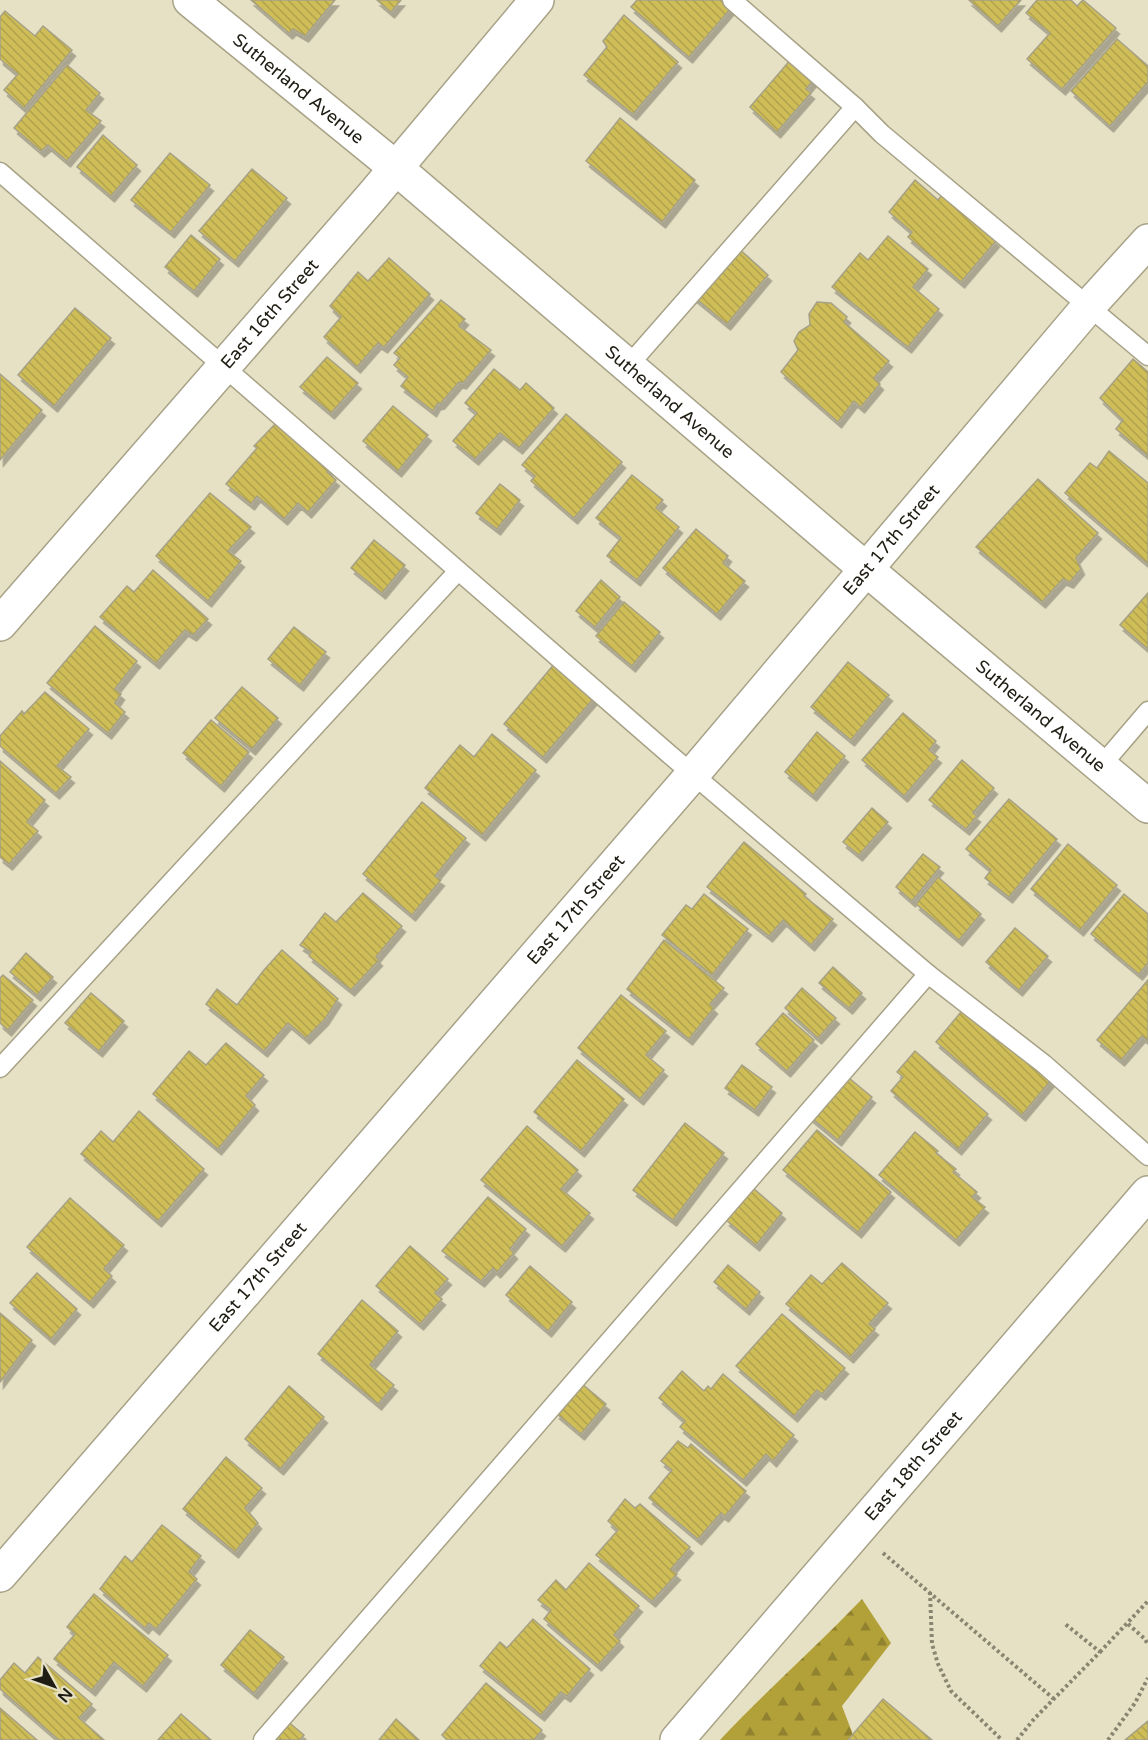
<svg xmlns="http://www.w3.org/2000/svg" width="1148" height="1740" viewBox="0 0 1148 1740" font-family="'Varela Round',sans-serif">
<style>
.forest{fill:url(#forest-firs)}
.building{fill:url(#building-back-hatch);stroke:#a6a186;stroke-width:1.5;filter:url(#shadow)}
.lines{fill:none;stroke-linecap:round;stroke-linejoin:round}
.service-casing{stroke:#a7a287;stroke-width:21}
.minor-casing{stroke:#a7a287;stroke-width:36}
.path{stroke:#898571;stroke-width:4;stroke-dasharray:3 3;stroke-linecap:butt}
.service{stroke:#fff;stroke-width:18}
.minor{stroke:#fff;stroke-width:33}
.labels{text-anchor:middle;stroke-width:4.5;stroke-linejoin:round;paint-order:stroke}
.street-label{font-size:18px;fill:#1f1d13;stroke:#e6e1c4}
</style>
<defs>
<pattern id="forest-firs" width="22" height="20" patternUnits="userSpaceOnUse" patternTransform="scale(1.5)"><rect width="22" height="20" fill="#b2a039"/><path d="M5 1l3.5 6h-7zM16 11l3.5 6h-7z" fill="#90822f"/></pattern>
<pattern id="building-back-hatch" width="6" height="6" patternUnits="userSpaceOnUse" patternTransform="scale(1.5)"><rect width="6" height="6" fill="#cfbd59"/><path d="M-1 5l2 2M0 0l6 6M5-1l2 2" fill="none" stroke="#b1a24d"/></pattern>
<filter id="shadow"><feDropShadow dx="3.5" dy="6" stdDeviation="0" flood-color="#0004"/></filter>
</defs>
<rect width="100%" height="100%" fill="#e6e1c4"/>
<path class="forest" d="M862,1599L891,1643L842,1706L855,1740H720C766,1691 816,1647 862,1599Z"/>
<g class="building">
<path d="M251,0H335L305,36L293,29L289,33Z"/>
<path d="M377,0H401L391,12Z"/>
<path d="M637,0H724L732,7L689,57L631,7Z"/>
<path d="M969,0H1021L998,26Z"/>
<path d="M1037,0H1071L1077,6L1083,0L1116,28L1062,89L1027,59L1050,33L1026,13Z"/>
<path d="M5,11L35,36L43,26L72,50L24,108L4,90L18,74L0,59V17Z"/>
<path d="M624,15L678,62L633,114L584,75L607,47L603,41Z"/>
<path d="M1117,39L1148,66V82L1110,126L1071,91Z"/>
<path d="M792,58L816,77L806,89L811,93L777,132L750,107Z"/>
<path d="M67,65L100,93L86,110L101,121L67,161L48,145L41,151L14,128Z"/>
<path d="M620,118L695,180L662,222L586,161Z"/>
<path d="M103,135L137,165L111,196L77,167Z"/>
<path d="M170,153L210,185L171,232L131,200Z"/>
<path d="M252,169L287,198L235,261L199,231Z"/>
<path d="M915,180L938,200L942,195L996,241L961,282L908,237L912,232L889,212Z"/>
<path d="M191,235L220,259L194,291L165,267Z"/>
<path d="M888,236L928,269L913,287L939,309L908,347L832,287L860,253L868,260Z"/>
<path d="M736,246L768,275L727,324L694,297Z"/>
<path d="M389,258L430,294L384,347L378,343L357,367L324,337L341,317L330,306L358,272L368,281Z"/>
<path d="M441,300L465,319L459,326L491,350L463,383L459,382L441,403L437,404L433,411L401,386L408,377L394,365L400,358L394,353Z"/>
<path d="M817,302L831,303L847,317L844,322L889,361L874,378L880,384L861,407L854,401L838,422L781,372L798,350L794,341L799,332L810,325L809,314Z"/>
<path d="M75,308L111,338L54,406L18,375Z"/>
<path d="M327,357L358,383L331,413L300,387Z"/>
<path d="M1133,359L1148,372V456L1116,429L1123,420L1100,398Z"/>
<path d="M494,369L520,390L526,383L554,408L519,448L500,433L475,459L453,441L477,413L465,403Z"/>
<path d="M0,374L42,410L0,460Z"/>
<path d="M393,406L428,435L398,471L363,441Z"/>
<path d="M566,414L622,462L574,518L531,481L535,476L522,465Z"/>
<path d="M276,423L330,468L327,472L336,480L308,512L298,503L284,519L257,496L251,504L226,484L257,448L254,446Z"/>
<path d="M1109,451L1148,483V564L1065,493L1090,463L1097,468Z"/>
<path d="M632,475L663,500L656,508L679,527L637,580L607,556L621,538L596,518Z"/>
<path d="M1038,479L1098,533L1076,558L1081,569L1070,582L1063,579L1042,602L976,547Z"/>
<path d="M500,484L520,500L497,529L476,513Z"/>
<path d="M210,493L251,527L228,551L241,561L208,601L156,556Z"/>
<path d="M696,529L728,556L723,563L745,581L717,614L663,568Z"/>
<path d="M374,540L405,565L382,593L351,568Z"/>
<path d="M153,570L208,619L193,635L185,630L156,663L100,617L127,586L134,592Z"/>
<path d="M601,580L620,597L595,627L576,611Z"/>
<path d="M1148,593V649L1120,625Z"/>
<path d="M624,602L660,632L632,666L596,636Z"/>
<path d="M95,626L137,661L115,689L121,694L115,703L125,712L108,733L47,683Z"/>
<path d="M294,627L326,652L300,685L268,659Z"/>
<path d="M848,662L889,695L851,740L811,707Z"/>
<path d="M555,663L595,697L543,757L504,724Z"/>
<path d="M242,687L278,718L252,749L215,718Z"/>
<path d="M45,692L89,729L57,766L71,777L56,793L0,746V736L22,711L24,714Z"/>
<path d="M903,713L936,741L929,750L938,757L904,796L862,760Z"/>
<path d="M211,720L249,752L221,786L183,753Z"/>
<path d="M817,732L845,756L813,795L785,772Z"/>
<path d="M492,734L536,770L482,835L425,788L460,745L474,757Z"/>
<path d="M962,760L994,788L973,813L977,816L966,829L929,800Z"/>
<path d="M0,761L45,800L27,822L38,831L9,864L0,857Z"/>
<path d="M1009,799L1057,839L1009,897L985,878L991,870L966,849Z"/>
<path d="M422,802L466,838L435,876L441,880L412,915L363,874Z"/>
<path d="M872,808L888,822L859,855L843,842Z"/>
<path d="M744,842L806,894L804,896L833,919L811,945L783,920L769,936L707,887Z"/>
<path d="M1068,844L1117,885L1080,930L1031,889Z"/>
<path d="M923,854L940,867L912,901L896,887Z"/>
<path d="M938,877L981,914L959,940L916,904Z"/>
<path d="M363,893L402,926L376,957L379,960L351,990L309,956L311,952L300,945L325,913L336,922Z"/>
<path d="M704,894L748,929L712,975L662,935L686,905L692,909Z"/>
<path d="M1124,894L1148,914V963L1139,974L1091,934Z"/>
<path d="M1015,928L1048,956L1019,990L986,962Z"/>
<path d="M664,940L724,988L710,1004L714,1008L689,1039L627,989Z"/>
<path d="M282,950L338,999L325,1019L306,1038L288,1023L264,1051L206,1004L217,989L237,1005L264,970Z"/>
<path d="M26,953L53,977L37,995L10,972Z"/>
<path d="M833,967L862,993L849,1008L819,983Z"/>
<path d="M3,975L33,1000L8,1030L0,1023V978Z"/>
<path d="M1148,980V1041L1142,1036L1121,1060L1097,1040Z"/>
<path d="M802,988L836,1018L818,1038L785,1008Z"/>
<path d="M91,993L124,1021L99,1051L65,1023Z"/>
<path d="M621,995L666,1031L646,1055L664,1070L640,1099L578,1048Z"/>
<path d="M966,1006L1053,1078L1022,1115L936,1042Z"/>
<path d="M783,1013L814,1040L787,1071L756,1044Z"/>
<path d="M226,1043L264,1075L246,1096L255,1105L218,1149L153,1094L189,1051L206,1065Z"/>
<path d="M915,1051L988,1114L958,1149L891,1091L903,1077L897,1072Z"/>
<path d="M577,1060L624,1099L581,1151L534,1112Z"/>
<path d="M742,1065L772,1087L755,1110L725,1088Z"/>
<path d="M843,1073L872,1097L838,1140L808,1115Z"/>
<path d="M139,1111L204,1169L158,1221L81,1154L101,1131L113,1142Z"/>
<path d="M685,1123L724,1153L673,1220L633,1190Z"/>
<path d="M527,1126L578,1170L561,1189L590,1213L562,1246L481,1180Z"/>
<path d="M817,1130L891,1192L858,1232L783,1170Z"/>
<path d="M915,1132L938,1151L936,1153L956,1169L953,1172L977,1192L972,1197L985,1207L956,1240L879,1175Z"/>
<path d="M753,1188L782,1213L756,1245L726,1220Z"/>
<path d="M488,1197L526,1229L510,1249L514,1253L497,1272L493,1268L481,1281L442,1251Z"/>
<path d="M70,1198L124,1245L104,1269L112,1276L90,1302L27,1247Z"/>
<path d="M410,1246L448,1279L435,1293L442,1299L420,1324L376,1286Z"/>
<path d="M842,1263L888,1303L869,1324L875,1329L850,1357L786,1304L811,1275L822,1284Z"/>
<path d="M728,1265L760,1292L746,1309L714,1282Z"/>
<path d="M530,1266L572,1302L548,1331L506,1295Z"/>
<path d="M37,1273L77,1309L51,1339L10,1303Z"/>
<path d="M362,1300L398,1331L370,1365L394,1385L378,1404L318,1354Z"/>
<path d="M0,1313L32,1340L0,1382Z"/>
<path d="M782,1314L845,1368L822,1394L817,1390L794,1416L736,1366Z"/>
<path d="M682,1371L704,1391L708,1386L711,1389L723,1374L794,1435L773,1461L766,1454L743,1480L680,1427L685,1421L659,1398Z"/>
<path d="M581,1383L606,1404L581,1434L556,1413Z"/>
<path d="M289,1386L324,1417L280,1469L245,1439Z"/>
<path d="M678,1441L688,1448L691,1444L746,1491L725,1516L721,1513L698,1539L649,1498L672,1470L661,1461Z"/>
<path d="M226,1457L262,1488L245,1508L258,1523L235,1552L183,1509Z"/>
<path d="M625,1499L635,1508L640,1504L690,1547L671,1569L677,1574L652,1601L596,1555L618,1530L608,1521Z"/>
<path d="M162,1525L201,1556L189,1572L197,1579L156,1629L149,1623L145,1628L100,1589L125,1556L132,1562Z"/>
<path d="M589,1563L639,1606L614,1635L620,1641L598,1665L544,1619L551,1610L538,1600L556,1580L566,1590Z"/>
<path d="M94,1594L168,1655L143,1686L114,1662L92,1690L54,1659L75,1634L67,1627Z"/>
<path d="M533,1619L590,1669L567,1696L561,1692L541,1715L480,1666L500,1642L507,1648Z"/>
<path d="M250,1630L284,1657L254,1693L221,1665Z"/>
<path d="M38,1657L92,1704L79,1718L104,1740H59L0,1689V1680L14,1663L25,1673Z"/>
<path d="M486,1683L542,1730L534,1740H447L442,1735Z"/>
<path d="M883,1699L932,1740H848Z"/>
<path d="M0,1708L37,1740H0Z"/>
<path d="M181,1714L211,1740H158Z"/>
<path d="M396,1719L419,1740H379Z"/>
<path d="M286,1720L304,1735L300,1740H274Z"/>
<path d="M1148,1721V1740H1125Z"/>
</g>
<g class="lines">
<defs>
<g id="service">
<path d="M732,0L855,107L882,134L1148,356"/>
<path d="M0,172L669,754L928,974"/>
<path d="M628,366L855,107"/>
<path d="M1101,766L1148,711"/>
<path d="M0,1068L458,571"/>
<path d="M263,1740L928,974L1044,1064L1148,1156"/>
</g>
<g id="minor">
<path id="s1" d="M190,0L396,168L841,548L1148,806"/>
<path id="s2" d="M0,624L374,194L537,0"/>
<path id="s3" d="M0,1575L693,774L1088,307L1148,241"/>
<path id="s4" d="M677,1740L1148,1193"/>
</g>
</defs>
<use href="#service" class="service-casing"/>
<use href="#minor" class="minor-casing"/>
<g class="path">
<path d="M883,1553L1054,1699"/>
<path d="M930,1592L932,1644L938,1664L951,1691L1002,1740"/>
<path d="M1128,1624L1145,1639L1148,1645"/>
<path d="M1100,1652L1148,1601"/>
<path d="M1017,1740L1034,1719L1100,1652L1064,1623"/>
<path d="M1108,1740L1135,1703L1148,1678"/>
</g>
<use href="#service" class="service"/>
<use href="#minor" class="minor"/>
</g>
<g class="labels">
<g class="street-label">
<text dy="6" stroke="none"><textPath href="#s1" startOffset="140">Sutherland Avenue</textPath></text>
<text dy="6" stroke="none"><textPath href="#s2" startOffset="411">East 16th Street</textPath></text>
<text dy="6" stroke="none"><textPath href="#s1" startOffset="626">Sutherland Avenue</textPath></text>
<text dy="6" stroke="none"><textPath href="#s3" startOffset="1366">East 17th Street</textPath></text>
<text dy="6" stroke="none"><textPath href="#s1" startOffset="1112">Sutherland Avenue</textPath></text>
<text dy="6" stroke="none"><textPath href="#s3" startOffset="880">East 17th Street</textPath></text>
<text dy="6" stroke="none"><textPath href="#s3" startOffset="394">East 17th Street</textPath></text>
<text dy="6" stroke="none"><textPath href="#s4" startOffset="362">East 18th Street</textPath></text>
</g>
</g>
<g transform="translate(54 1686) rotate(130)" stroke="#e6e1c4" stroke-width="4.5" paint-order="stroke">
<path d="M0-4.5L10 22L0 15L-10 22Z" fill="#1f1d13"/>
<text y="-9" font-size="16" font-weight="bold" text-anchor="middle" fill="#1f1d13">N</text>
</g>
</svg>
